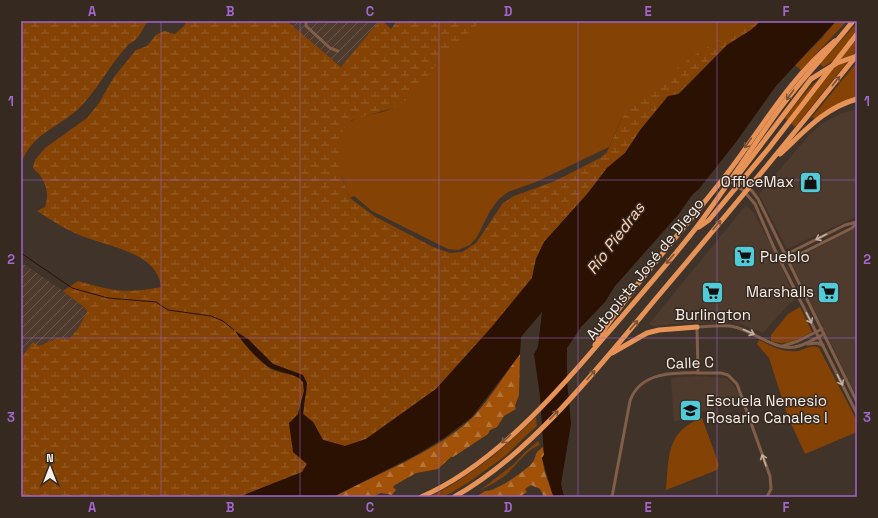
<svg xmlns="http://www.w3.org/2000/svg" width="878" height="518" viewBox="0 0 878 518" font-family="'Space Grotesk',sans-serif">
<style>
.built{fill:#4e3b2e}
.industrial{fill:url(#industrial-furrows)}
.green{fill:#844204}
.forest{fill:url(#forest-firs)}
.wetland{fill:url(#wetland-marsh)}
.water{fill:#2a1101}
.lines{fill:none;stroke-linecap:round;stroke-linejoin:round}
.stream{stroke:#2a1101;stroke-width:1}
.street{stroke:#815e47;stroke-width:3}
.highway{stroke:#e79256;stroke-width:5}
.oneway{stroke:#7c5336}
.oneway2{stroke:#c3aea1}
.grid{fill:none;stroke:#a167cc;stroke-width:1;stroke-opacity:0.55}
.labels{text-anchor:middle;stroke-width:3;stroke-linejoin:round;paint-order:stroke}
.poi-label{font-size:15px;fill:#f9f0eb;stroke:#352920;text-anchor:end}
.street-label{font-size:15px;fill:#f9f0eb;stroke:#352920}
.water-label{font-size:16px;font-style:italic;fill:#ffd3b6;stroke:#352920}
.neatline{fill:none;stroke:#a167cc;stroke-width:1.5}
.grid-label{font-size:13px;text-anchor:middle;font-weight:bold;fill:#a167cc}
</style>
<defs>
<pattern id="industrial-furrows" width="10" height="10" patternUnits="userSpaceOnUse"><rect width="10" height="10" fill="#4e3b2e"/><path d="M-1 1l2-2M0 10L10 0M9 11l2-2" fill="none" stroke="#68584c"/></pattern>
<pattern id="forest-firs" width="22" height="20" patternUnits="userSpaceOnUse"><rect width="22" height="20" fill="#a15208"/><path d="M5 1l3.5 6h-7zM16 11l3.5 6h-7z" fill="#b37438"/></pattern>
<pattern id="wetland-marsh" width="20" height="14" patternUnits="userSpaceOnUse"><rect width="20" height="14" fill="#844204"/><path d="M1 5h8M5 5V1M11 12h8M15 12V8" fill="none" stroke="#965e29"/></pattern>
</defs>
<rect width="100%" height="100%" fill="#40332a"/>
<g class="built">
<path d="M857,109V216L787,249L759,194L810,134L823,123L840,114Z"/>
<path d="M746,205L754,213L780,263L795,299L788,305L763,333L736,322L685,323L653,326L649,324Z"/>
<path d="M857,227V397L792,264L794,260Z"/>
<path d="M697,376L726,378L735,386L740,399L674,422L671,378Z"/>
</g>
<g class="industrial">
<path d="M287,21H379L341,67Z"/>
<path d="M21,262L63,291L85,308L87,313L78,329L69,339L57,338L39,346L33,342L21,358Z"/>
</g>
<g class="green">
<path d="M481,21H749L622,118L609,147L536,182L508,192L499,199L490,211L477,237L470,245L458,250L448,249L372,211L354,196L350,198C342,178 331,151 343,130C354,111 379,117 394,107C414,93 424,78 439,61C451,46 467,34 481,21Z"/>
<path d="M836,21H847L801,70L795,65L821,39Z"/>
<path d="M857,23V50L795,127L785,118C801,97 815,78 839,65L836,59L823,67L820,64Z"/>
<path d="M857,62V97L828,109L814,119L812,117Z"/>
<path d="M800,307L812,332C798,339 787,347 771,341V335L788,314Z"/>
<path d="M759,340C771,346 783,353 798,351C805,349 812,344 819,348L857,421V432L805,454L788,417L769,358L757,344Z"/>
<path d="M536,417L537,426L532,430L504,457L469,482L444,497H429C470,477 503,449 536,417Z"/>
<path d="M702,418L719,465L717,470L666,490C669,457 666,431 702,418Z"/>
<path d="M538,441L540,445C530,447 517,464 509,472C501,480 488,486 479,491L514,464L525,452Z"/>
</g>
<g class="forest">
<path d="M520,354L519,395L515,406L516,409L504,416L497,427L490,430L488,434L453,457H451L438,469L416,473L395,485L393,487L396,490L392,495L381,493L372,497H333C377,474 436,452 472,418C488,402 506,373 520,354Z"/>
<path d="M543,447L544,455L542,458L545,473L554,497H544L540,489L531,485L525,489L527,492L521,496L476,497L485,491C494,493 527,470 533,462C537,456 533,454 543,447Z"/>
</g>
<g class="wetland">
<path d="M21,21H148C144,26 142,32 138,37C136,40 132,42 129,44C112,62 100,85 84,103C63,127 34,130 21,163Z"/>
<path d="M186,21H287L341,67L379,21H383L391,29L397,21H481L439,61L423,82L405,101L393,108L352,120L343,130L338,144L342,178L350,198L374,216L433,247L450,253L462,252L476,243L503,203L514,196L555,181L600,158L607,152L622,118L635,104L691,57L749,21H761L751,30L727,45L678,94L668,97L641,129L625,153L607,168L588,193L544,242L536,259L532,278L490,329L436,389L366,439L345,446L323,440L313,422L303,414L304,403L307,389L300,374L273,364L248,339L236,332C242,342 260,363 271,369C280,374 297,373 303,382L304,391L298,414L307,464L302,472L239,497H21V358L33,342L39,346L57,338L69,339L78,329L87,312L85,308L63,291L78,281C113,291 125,294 161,287C158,251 103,246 77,234C63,228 50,219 37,211L45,207C49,194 47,185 39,174C37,171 34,171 33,167L35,160L45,148L87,118L99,103L114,77L136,50L147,46L156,35L164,31L175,34L184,26Z"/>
</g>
<path class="water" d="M761,21H836L776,86L736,142L699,189L693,194L678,215L615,286L605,302L581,327L567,348V381L571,424L561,484L564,497H554L552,493L542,458L544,455L540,396L534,354L538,347L542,312L521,337L520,354L472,417L444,438L416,455L333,497H239L302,472L307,464L293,452L289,423L298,414L304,391L303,382C297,373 278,373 269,367C256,358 244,344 235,331L248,339L273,364L303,375L307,383L303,414L313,422L323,440L345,446L366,439L436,389L490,329L532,278L536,259L544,242L588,193L607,168L625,153L641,129L668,96L679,94L727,45L751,30Z"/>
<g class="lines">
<path class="stream" d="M21,253L72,288L108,298L156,302L168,310L211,316L223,321L234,330"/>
<g class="street">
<path d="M306,21V26L330,48L338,51"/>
<path d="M724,177L744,191L755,204L774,248L857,414"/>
<path d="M740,182L752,191L758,199L857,402"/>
<path d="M779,258L845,225L857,222"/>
<path d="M782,263L852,228L857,223"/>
<path d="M807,344L817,343L823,345"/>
<path d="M783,346L798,341L822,329"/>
<path d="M698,373L697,327C709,327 724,324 735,327C756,332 777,353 799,346C808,343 816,338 824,334"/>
<path d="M612,497L630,401C642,365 691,374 721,373L728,375L737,384L770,476L771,489L767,497"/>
</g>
<g class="highway">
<path d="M780,154C804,132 824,108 857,99"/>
<path d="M735,179L811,79L837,63L857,56"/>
<path d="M699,227L709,220L769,148L857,34"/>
<path d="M595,345C605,325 620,308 633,290C662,253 693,217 723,179C760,132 787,80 835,41"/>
<path d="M612,353L647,333L659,330L697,327"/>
<path d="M421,497C493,466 556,394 606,335C636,300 667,265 696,228C725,190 750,150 778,111C801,79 829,52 853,21"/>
<path d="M454,497C532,454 602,363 659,295C726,216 792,136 857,55"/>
</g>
</g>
<defs><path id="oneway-shaft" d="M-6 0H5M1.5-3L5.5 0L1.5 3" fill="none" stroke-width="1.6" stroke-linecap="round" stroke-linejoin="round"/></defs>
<g class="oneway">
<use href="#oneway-shaft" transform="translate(836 81) rotate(-51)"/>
<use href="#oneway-shaft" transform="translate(790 95) rotate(127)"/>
<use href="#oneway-shaft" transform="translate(748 143) rotate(125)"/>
<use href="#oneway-shaft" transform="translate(717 225) rotate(-50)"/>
<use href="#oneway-shaft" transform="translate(670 259) rotate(130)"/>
<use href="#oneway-shaft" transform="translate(634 325) rotate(-50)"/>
<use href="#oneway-shaft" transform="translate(591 375) rotate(-49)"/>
<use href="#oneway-shaft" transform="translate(554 415) rotate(-46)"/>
<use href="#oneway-shaft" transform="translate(506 439) rotate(138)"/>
</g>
<g class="oneway2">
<use href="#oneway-shaft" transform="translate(821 237) rotate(153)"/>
<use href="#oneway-shaft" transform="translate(809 318) rotate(63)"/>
<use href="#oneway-shaft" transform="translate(749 332) rotate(24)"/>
<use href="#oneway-shaft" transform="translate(840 380) rotate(63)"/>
<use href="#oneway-shaft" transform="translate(764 460) rotate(-109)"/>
</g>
<path class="grid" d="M161,21V497M300,21V497M439,21V497M578,21V497M717,21V497M21,180H857M21,338H857"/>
<defs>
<symbol id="shop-square" viewBox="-11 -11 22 22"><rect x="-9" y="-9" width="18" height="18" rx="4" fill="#52cbd8" stroke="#352920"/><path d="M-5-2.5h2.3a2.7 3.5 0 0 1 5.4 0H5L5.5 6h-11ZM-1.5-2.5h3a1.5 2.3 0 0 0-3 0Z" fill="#111"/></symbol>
<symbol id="supermarket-square" viewBox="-11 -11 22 22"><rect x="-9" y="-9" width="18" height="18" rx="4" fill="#52cbd8" stroke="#352920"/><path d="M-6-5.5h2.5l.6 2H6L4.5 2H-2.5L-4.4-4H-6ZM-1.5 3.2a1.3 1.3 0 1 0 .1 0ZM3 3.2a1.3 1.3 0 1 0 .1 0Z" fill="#111"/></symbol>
<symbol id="school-square" viewBox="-11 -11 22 22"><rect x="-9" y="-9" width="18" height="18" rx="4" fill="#52cbd8" stroke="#352920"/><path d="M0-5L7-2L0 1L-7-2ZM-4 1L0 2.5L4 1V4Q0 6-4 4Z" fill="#111"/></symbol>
</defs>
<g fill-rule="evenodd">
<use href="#shop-square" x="798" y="170" width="25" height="25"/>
<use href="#supermarket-square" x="732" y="244" width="25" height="25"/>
<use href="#supermarket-square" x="700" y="280" width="25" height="25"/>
<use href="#supermarket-square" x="816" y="280" width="25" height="25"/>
<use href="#school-square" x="678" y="398" width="25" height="25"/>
</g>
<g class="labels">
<g class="poi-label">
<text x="794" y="187">OfficeMax</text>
<text x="760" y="262" text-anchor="start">Pueblo</text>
<text x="814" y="297">Marshalls</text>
<text x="713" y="320" text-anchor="middle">Burlington</text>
<text x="706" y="406" text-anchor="start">Escuela Nemesio<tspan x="706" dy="17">Rosario Canales I</tspan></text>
</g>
<g class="street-label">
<text transform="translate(645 269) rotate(-51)" y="5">Autopista José de Diego</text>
<text transform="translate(690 363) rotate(-2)" y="5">Calle C</text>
</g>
<g class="water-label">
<text transform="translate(615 238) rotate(-53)" y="6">Río Piedras</text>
</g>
</g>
<rect width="878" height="518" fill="none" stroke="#352920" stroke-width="44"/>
<g transform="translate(50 468)" stroke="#352920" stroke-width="3" paint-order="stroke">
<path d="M0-3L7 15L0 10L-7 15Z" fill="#f9f0eb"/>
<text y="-6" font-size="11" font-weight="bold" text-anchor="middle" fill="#f9f0eb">N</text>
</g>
<rect x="22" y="22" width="834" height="474" class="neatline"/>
<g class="grid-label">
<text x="92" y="16">A</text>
<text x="230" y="16">B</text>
<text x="370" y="16">C</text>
<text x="508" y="16">D</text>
<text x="648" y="16">E</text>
<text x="786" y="16">F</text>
<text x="11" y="106">1</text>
<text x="867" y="106">1</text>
<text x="11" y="264">2</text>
<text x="867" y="264">2</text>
<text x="11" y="422">3</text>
<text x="867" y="422">3</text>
<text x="92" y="512">A</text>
<text x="230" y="512">B</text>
<text x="370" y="512">C</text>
<text x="508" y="512">D</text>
<text x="648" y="512">E</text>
<text x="786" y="512">F</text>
</g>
</svg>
